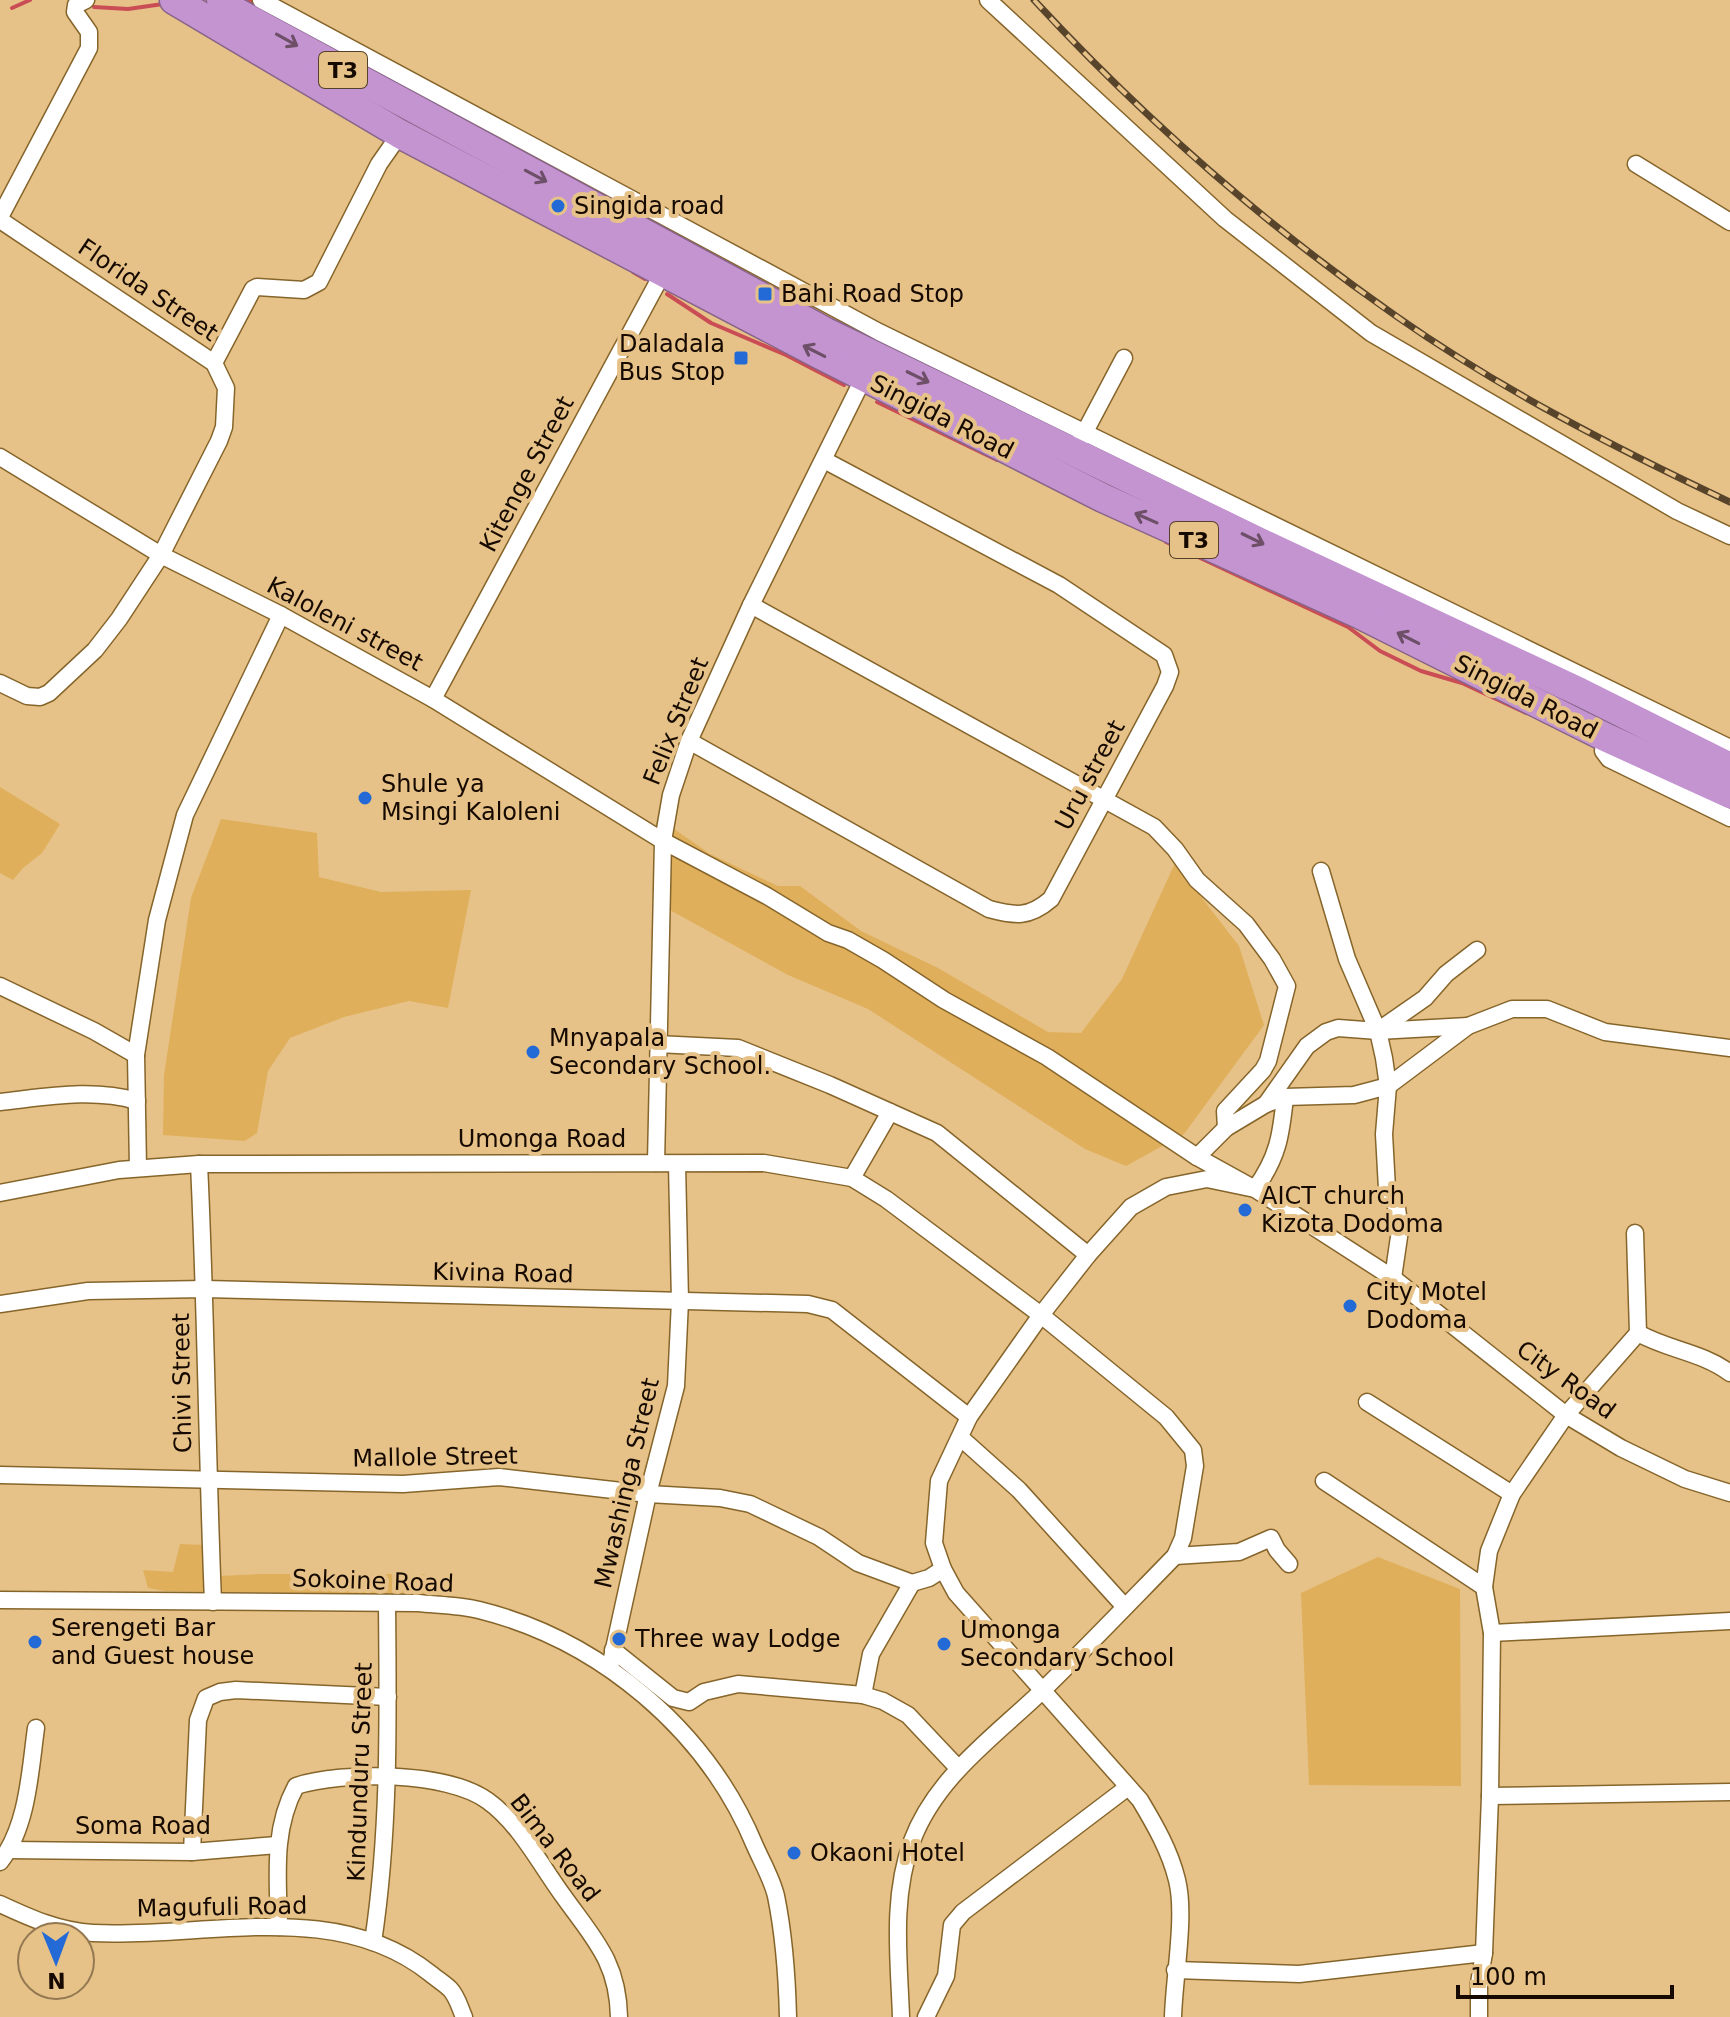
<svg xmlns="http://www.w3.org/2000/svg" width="1730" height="2017" viewBox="0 0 1730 2017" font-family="'DejaVu Sans',sans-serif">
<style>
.green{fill:#e0af5b}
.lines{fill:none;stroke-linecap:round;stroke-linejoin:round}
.stream{stroke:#ca4d56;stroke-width:4}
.street-casing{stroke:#86652b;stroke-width:19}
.highway-casing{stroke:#876488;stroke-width:31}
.street{stroke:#fff;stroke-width:16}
.highway{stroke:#c494d1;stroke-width:28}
.rail-casing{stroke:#58442b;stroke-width:7}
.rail{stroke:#e6c288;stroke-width:4;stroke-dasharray:12;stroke-linecap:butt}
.oneway{stroke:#6d4f68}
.poi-dot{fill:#246ad6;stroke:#e6c288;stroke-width:3}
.labels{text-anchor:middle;stroke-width:8;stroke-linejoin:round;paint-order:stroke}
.shield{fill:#e6c288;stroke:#544129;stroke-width:2}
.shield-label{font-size:22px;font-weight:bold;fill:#160a00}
.poi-label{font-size:24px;fill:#160a00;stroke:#e6c288;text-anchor:start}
.street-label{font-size:24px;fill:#160a00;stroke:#e6c288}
</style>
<rect width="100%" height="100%" fill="#e6c288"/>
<g class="green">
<path d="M0,787L60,824L42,853L23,868L13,880L0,873Z"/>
<path d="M221,819L317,833L319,877L381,892L471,890L448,1008L409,1001L344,1017L290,1038L268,1071L257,1133L245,1141L163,1135L164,1075L191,898Z"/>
<path d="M674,829L710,854L778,886H800L861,931L938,968L1048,1032L1081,1033L1122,979L1175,863L1239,946L1264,1025L1184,1134L1126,1166L1085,1149L868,1009L788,975L668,909Z"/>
<path d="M180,1544L205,1545L206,1592L165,1591L148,1588L143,1570L173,1572Z"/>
<path d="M1378,1557L1460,1589L1461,1786L1309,1785L1301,1593Z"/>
<path d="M259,1574H424L436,1579L432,1594L219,1592L220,1576Z"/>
</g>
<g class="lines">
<g class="stream">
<path d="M249,0L257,5"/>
<path d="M94,7L128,9L163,4"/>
<path d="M12,8L30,0"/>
<path d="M433,102L552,167"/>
<path d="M633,272L645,279"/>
<path d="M667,294L711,323L786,355L844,385"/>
<path d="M877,402L997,460"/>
<path d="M1166,542L1348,627L1380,651L1421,671L1462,683L1526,713"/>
</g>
<defs>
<g id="street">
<path d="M261,0L879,332L1730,748"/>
<path d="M988,0L1225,219L1371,333L1677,511L1730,536"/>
<path d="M1636,164L1730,222"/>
<path d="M0,217L89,48V32L75,12L76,5L86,0"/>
<path d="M0,220L214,363L226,388L224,427L219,441L161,555L119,619L95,650L49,693L40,697L27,696L0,683"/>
<path d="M214,363L253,289L257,287L304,290L319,282L379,164L400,134"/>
<path d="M1079,443L1124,358"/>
<path d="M0,457L161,555L281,615L433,699L663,841L767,896L828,933L848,940L883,960L944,1000L1047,1057L1197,1157L1255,1189C1278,1157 1281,1136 1285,1097"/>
<path d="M751,605L1154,827L1175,849L1197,880L1246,924L1272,959L1287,986L1268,1061L1263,1070L1225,1111L1226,1128"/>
<path d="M433,699L666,267"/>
<path d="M1605,737L1603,751L1609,759L1730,818"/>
<path d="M689,741L989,909C1015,916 1029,918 1051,899L1165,686L1170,672L1164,655L1059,585L824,460"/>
<path d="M1321,871L1347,959L1378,1031L1384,1058L1388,1086L1384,1134L1387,1189L1397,1208L1400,1230L1393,1278"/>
<path d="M0,986L94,1031L136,1055"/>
<path d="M1379,1030L1425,998L1446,974L1477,950"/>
<path d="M657,1044L738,1048L830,1085L937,1133L1088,1255"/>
<path d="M0,1102C46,1097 92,1088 137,1101"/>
<path d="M1266,1104L1285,1097L1354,1095L1388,1086L1468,1026L1512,1009H1547L1605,1032L1730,1048"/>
<path d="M1197,1157L1226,1128L1266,1104L1307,1046L1326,1032L1338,1028L1378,1031L1468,1026"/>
<path d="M656,1163L663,841L671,795L689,741L751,605L864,377"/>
<path d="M199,1164C206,1310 207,1456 213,1602"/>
<path d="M138,1168L136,1055L157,920L185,815L281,615"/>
<path d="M852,1178L890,1112"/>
<path d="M0,1193L119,1170L199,1164L764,1163L852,1178L886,1199L1041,1315L1166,1417L1193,1450L1195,1466L1183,1538L1175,1556C1131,1601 1087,1647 1042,1691C994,1737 936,1777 912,1841C891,1898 899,1959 901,2017"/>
<path d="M0,1304L88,1291L205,1289L808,1304L832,1310L969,1417"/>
<path d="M1638,1333C1668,1350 1702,1352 1730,1373"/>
<path d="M1367,1402L1512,1494"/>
<path d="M961,1438L1019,1490L1125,1607"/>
<path d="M0,1475L403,1484L499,1477L648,1494L720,1498L750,1504L819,1537L858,1563L912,1583L929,1578L943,1569"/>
<path d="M1324,1481L1484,1587"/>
<path d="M1175,1556L1239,1552L1271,1538L1277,1550L1289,1564"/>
<path d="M0,1600L418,1603C438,1605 460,1605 479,1610C600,1640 707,1730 755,1846C762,1862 772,1879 776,1896C784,1935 787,1977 788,2017"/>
<path d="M1492,1633L1730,1621"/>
<path d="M613,1650L673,1698L689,1702L704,1692L738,1684L863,1695L883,1701L908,1715L958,1768"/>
<path d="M610,1667L648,1494L676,1386L680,1301L677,1164"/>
<path d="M863,1695L871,1654L912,1583"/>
<path d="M1490,1796L1730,1792"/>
<path d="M9,1850L192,1852L277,1845"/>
<path d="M192,1852L198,1720L206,1698L220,1692L236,1690L388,1697"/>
<path d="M0,1862C28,1826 30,1771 36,1728"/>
<path d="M0,1904C30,1918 59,1931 93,1933C205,1939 335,1897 431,1974C437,1979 445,1984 450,1989C457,1996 460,2008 464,2017"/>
<path d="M279,1927C278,1878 272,1830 296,1786C343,1771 447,1771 488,1801C520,1824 541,1866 564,1897C594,1939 618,1962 619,2017"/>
<path d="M373,1942C390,1830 388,1716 387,1603"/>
<path d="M1175,1970L1299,1974L1484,1953"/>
<path d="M926,2017L946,1976L952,1925L963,1912L1128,1787"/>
<path d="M1173,2017C1174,1978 1186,1915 1177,1880C1170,1851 1155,1825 1140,1800L956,1593L943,1569L934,1543L939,1481L969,1417L1041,1315L1088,1255L1131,1207L1166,1187L1207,1179L1255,1189L1393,1278L1566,1415L1621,1448L1685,1479L1730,1493"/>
<path d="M1479,2017V1983L1484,1953L1490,1796L1492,1633L1484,1587L1489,1551L1512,1494L1566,1415L1638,1333L1635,1233"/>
</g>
<g id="highway">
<path d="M174,0L400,134L817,353L1103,498L1359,614L1605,737L1730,794"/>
<path d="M221,0L229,8L826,332L1262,543L1580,692L1730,767"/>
</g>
</defs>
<use href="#street" class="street-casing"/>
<use href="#highway" class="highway-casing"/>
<use href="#street" class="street"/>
<use href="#highway" class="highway"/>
<defs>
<path id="rail" d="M1034,0C1143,118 1264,224 1396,316C1500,389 1615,448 1730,502"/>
</defs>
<use href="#rail" class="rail-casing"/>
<use href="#rail" class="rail"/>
</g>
<defs><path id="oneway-shaft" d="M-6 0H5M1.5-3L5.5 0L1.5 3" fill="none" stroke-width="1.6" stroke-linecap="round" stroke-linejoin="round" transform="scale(2)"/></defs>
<g class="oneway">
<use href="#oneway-shaft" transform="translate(287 40) rotate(29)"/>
<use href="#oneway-shaft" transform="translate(536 176) rotate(28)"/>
<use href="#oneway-shaft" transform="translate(814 351) rotate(-153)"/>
<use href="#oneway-shaft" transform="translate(918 377) rotate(26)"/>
<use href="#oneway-shaft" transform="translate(1146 518) rotate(-156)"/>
<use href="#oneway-shaft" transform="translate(1253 539) rotate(26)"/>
<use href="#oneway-shaft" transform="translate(1408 638) rotate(-153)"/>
</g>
<g class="poi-dot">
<circle cx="558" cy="206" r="8"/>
<rect x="757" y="286" width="16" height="16" rx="4"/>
<rect x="733" y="350" width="16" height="16" rx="4"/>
<circle cx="365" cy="798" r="8"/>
<circle cx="533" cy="1052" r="8"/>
<circle cx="1245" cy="1210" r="8"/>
<circle cx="1350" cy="1306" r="8"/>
<circle cx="619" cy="1639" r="8"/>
<circle cx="35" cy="1642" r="8"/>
<circle cx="944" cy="1644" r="8"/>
<circle cx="794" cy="1853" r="8"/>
</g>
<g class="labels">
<g class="shield">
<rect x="319" y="52" width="48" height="36" rx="6"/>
<rect x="1170" y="522" width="48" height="36" rx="6"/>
</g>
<g class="shield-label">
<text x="343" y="78">T3</text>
<text x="1194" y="548">T3</text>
</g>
<g class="poi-label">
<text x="574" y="214">Singida road</text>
<text x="781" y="302">Bahi Road Stop</text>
<text x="725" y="352" text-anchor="end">Daladala<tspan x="725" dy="28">Bus Stop</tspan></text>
<text x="381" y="792">Shule ya<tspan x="381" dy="28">Msingi Kaloleni</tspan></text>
<text x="549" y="1046">Mnyapala<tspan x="549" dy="28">Secondary School.</tspan></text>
<text x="1261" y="1204">AICT church<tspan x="1261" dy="28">Kizota Dodoma</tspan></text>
<text x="1366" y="1300">City Motel<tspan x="1366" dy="28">Dodoma</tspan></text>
<text x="51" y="1636">Serengeti Bar<tspan x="51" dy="28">and Guest house</tspan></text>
<text x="960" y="1638">Umonga<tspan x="960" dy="28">Secondary School</tspan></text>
<text x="635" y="1647">Three way Lodge</text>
<text x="810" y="1861">Okaoni Hotel</text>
</g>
<g class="street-label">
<text transform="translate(148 290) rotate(34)" y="8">Florida Street</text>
<text transform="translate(942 417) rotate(27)" y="8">Singida Road</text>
<text transform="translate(527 474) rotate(-62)" y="8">Kitenge Street</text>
<text transform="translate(345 624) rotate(28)" y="8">Kaloleni street</text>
<text transform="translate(1526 697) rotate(27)" y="8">Singida Road</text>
<text transform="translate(676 721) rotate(-68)" y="8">Felix Street</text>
<text transform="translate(1090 775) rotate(-62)" y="8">Uru street</text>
<text x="542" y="1147">Umonga Road</text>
<text transform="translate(503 1273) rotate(1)" y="8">Kivina Road</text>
<text transform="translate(1566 1380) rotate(36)" y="8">City Road</text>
<text transform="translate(182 1383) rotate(-91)" y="8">Chivi Street</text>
<text transform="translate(435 1457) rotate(-1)" y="8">Mallole Street</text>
<text transform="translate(627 1483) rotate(-77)" y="8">Mwashinga Street</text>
<text transform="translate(373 1581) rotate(2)" y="8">Sokoine Road</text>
<text transform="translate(360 1772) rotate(-88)" y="8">Kindunduru Street</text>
<text x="143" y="1834">Soma Road</text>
<text transform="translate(555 1848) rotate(52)" y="8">Bima Road</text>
<text transform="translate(222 1907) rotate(-1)" y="8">Magufuli Road</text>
</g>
</g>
<g transform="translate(56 1961) rotate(179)"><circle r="38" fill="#e6c288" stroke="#937852" stroke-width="2"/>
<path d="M0-6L14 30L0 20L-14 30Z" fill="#246ad6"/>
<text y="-12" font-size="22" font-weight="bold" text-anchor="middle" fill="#160a00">N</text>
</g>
<path d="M1458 1985v12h214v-12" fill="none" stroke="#160a00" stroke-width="4"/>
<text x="1470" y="1985" font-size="24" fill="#160a00" stroke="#e6c288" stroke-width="6" paint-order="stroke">100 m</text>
</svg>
